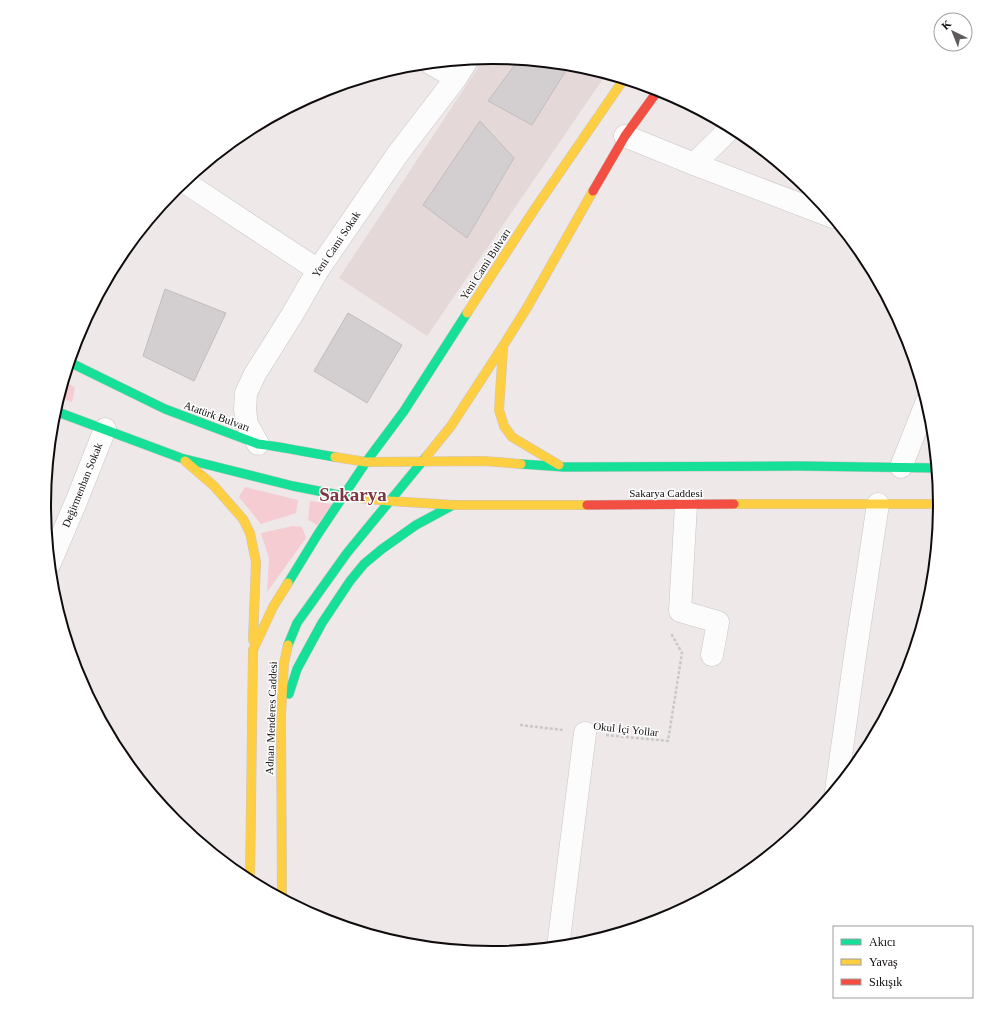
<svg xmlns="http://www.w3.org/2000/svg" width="985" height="1010" viewBox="0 0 985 1010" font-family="'Times New Roman',serif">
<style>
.built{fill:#e5d8d9}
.green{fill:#f4ccd1}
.building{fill:#d3cfd0;stroke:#c1bdbe}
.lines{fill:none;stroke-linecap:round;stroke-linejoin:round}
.street-casing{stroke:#cac5c6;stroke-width:23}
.fast-casing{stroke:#cac5c6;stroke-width:10}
.slow-casing{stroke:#cac5c6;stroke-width:10}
.jam-casing{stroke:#cac5c6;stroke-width:10}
.path{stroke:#cbc8c9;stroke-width:2.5;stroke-dasharray:3 2;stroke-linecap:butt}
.street{stroke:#fcfcfc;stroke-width:22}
.fast{stroke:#16e098;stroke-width:9}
.slow{stroke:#ffcf43;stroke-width:9}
.jam{stroke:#f24e42;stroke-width:9}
.labels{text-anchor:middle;stroke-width:3;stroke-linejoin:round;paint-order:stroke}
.street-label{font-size:11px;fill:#100c0d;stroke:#fff}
.town-label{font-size:19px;font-weight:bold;fill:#7d3643;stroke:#fff}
.rim{fill:none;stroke:#100c0d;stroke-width:2}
</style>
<rect width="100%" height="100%" fill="#eee8e9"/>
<path class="built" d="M485,57H493L580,65L607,73L427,336L339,278Z"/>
<g class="green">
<path d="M64,382L75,387L72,402L59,397Z"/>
<path d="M245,487L298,500L296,513L261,524L239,497Z"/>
<path d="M310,501L332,504L317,525L308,520Z"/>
<path d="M293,526L302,527L306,538L267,592L269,558L261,533Z"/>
</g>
<g class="building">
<path d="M519,59L570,64L532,125L488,101Z"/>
<path d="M480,121L514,158L467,238L423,205Z"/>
<path d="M165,289L226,313L194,381L143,356Z"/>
<path d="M348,313L402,345L367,403L314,371Z"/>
</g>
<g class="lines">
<defs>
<g id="street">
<path d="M430,63L456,78"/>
<path d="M625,136L694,164L833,217"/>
<path d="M694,164L732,127"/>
<path d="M183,181L318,270"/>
<path d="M258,444L247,424L245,410L246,393L255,374L292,315L318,270L397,155L456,78L468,59"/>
<path d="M901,467L927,401"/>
<path d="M686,505L680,611L718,622L712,655"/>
<path d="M50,563L76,502L105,429"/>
<path d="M836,791L854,663L878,504"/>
<path d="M558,947L585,733"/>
</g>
<g id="fast">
<path d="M69,362L165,409L258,444C284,447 309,453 335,457"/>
<path d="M55,411L181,458L293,486L344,496L360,498"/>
<path d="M521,464L564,467L799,466L937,468"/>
<path d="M288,583L318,534L366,462L404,411L467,313"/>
<path d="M288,645L297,623L347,553L426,457"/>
<path d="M289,694L297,669L322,623L350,581L364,564L382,549L416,525L453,505"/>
</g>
<g id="slow">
<path d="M467,313L534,210L624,79"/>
<path d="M503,348L499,410L504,426L512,437L559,465"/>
<path d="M335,457L366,462L484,461L521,464"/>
<path d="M426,457L451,426L503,346L528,306L593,191"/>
<path d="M185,461L214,486L243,519L250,533L256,562L253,640"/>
<path d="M360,498L390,501L453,505H587"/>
<path d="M734,504H941"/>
<path d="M250,882L253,650L273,607L288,583"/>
<path d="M282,899L281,716L284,663L288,645"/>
</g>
<g id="jam">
<path d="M593,191L625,136L659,89"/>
<path d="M587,505L734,504"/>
</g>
</defs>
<use href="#street" class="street-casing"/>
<use href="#fast" class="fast-casing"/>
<use href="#slow" class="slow-casing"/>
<use href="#jam" class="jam-casing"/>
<g class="path">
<path d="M520,725L563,730"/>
<path d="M606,735L668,741L682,653L672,635V632"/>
</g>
<use href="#street" class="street"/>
<use href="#fast" class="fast"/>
<use href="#slow" class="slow"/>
<use href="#jam" class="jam"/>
</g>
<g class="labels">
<g class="street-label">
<text transform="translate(336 244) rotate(-56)" y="4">Yeni Cami Sokak</text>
<text transform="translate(485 264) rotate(-57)" y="4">Yeni Cami Bulvarı</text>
<text transform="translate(217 416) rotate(20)" y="4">Atatürk Bulvarı</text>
<text transform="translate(82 485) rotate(-68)" y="4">Değirmenhan Sokak</text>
<text x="666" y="497">Sakarya Caddesi</text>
<text transform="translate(271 718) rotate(-88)" y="4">Adnan Menderes Caddesi</text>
<text transform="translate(626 729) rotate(6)" y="4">Okul İçi Yollar</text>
</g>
<g class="town-label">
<text x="353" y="501">Sakarya</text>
</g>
</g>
<path d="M0 0H985V1010H0ZM51 505a441 441 0 1 1 882 0a441 441 0 1 1-882 0Z" fill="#fff" fill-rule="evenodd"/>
<path class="rim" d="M51 505a441 441 0 1 1 882 0a441 441 0 1 1-882 0Z"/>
<rect x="833" y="926" width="140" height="72" fill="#ffffff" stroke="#9f9e9e"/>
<rect x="841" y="939" width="20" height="6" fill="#16e098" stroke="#9f9e9e"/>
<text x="869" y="946" font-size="12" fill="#100c0d">Akıcı</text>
<rect x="841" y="959" width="20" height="6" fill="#ffcf43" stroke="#9f9e9e"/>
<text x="869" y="966" font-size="12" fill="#100c0d">Yavaş</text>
<rect x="841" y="979" width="20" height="6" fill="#f24e42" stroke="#9f9e9e"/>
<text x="869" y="986" font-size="12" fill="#100c0d">Sıkışık</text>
<g transform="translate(953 32) rotate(317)"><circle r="19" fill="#ffffff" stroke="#9f9e9e"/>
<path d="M0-3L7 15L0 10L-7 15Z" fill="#5e595a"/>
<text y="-6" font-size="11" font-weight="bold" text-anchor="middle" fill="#100c0d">K</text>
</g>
</svg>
